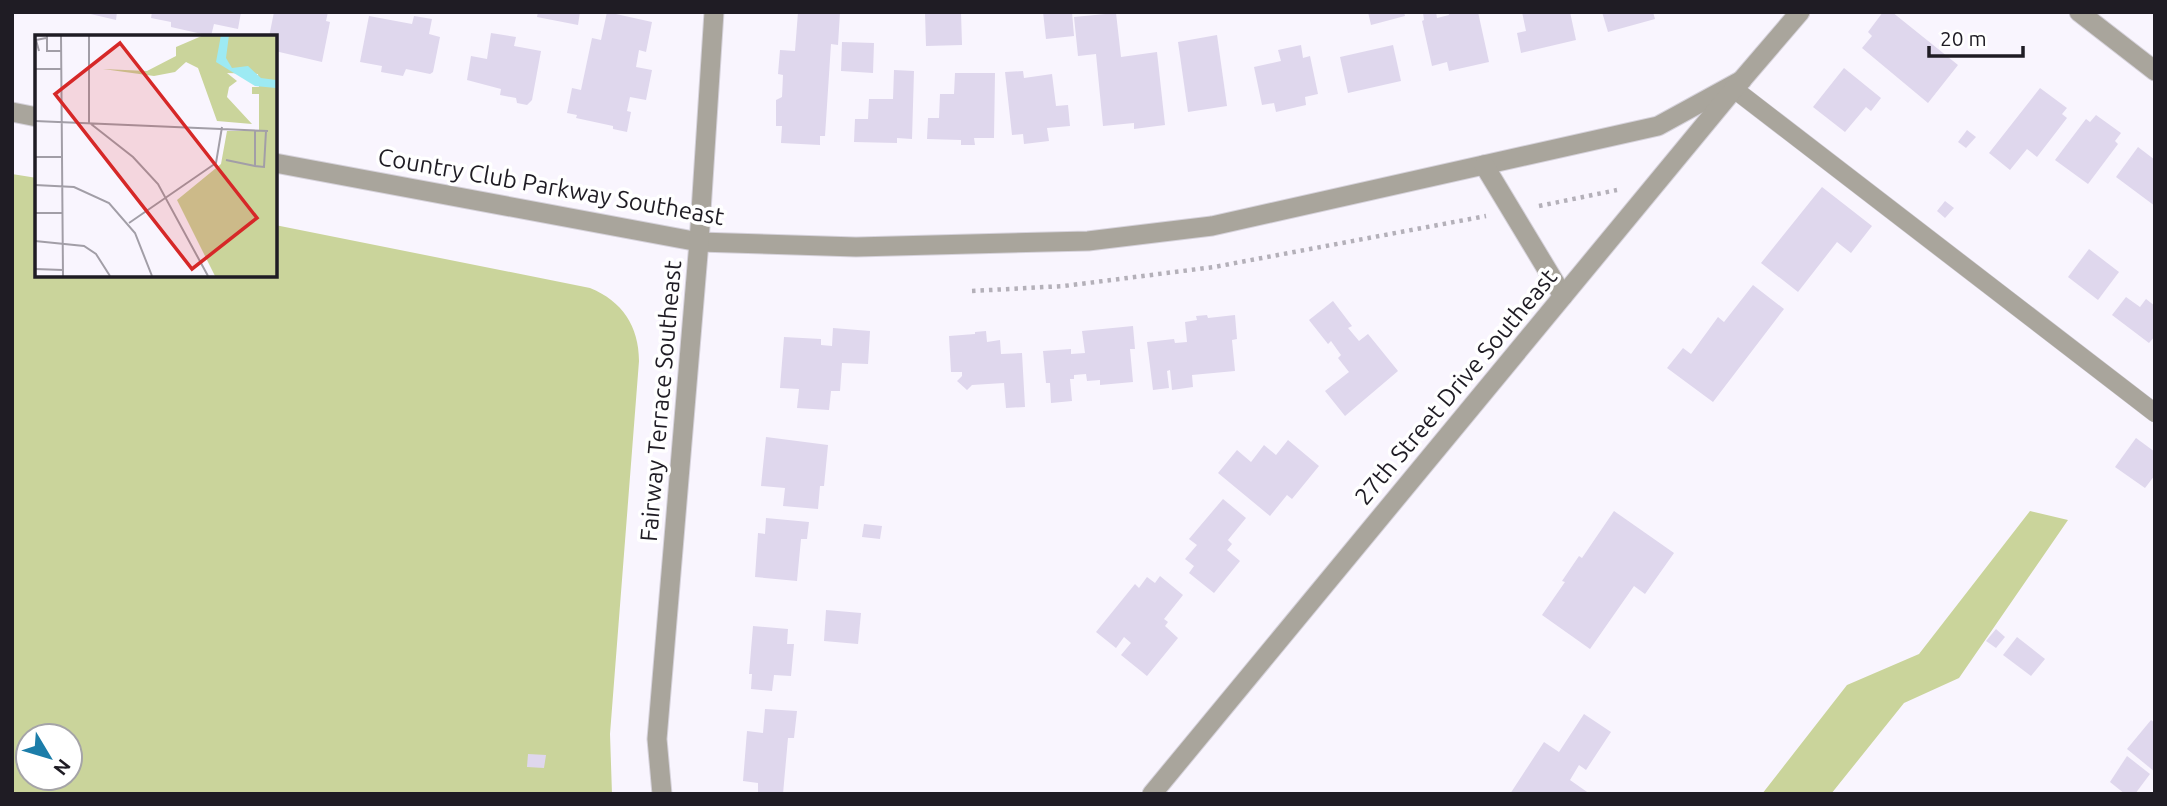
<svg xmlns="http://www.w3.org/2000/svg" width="2167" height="806" viewBox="0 0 2167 806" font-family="Ubuntu,sans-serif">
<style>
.green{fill:#cad49b;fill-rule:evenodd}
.building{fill:#dfd7ed}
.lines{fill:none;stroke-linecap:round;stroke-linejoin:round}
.service-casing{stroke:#d6d2db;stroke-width:19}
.minor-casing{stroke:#d6d2db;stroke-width:21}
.path{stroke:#b4b0b9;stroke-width:4.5;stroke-dasharray:3.5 5;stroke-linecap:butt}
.service{stroke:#a9a59c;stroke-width:18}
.minor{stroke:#a9a59c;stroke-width:19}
.labels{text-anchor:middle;stroke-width:7;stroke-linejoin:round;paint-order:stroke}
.street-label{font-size:24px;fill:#1f1c24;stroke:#fff}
.inset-road{fill:none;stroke:#a29ea7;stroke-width:2}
.view{fill:#d62828;fill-opacity:0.15;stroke:#d62828;stroke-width:3.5}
.inset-edge{fill:none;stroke:#1f1c24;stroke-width:3.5}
</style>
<rect width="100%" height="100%" fill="#f9f5fe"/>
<g class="green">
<path d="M12,174L37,178V275H275V225L590,288C622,301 639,326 639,361L610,734L612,794H12ZM28,736H70V778H28Z"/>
<path d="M2030,511L2068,520L1959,678L1904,703L1831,794H1762L1847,685L1919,654Z"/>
</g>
<g class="building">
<path d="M82,12H117L116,20Z"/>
<path d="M152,12H241L238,29L214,24L211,36L171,27V22L151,18Z"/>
<path d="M274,12H328L326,21L330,22L322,62L275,51V37H269Z"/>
<path d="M538,12H580L578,25L537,17Z"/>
<path d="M607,12L652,22L646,52L639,50L636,67L652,70L646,100L630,97L627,111L631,112L627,132L613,129V126L576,118L577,115L567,113L572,88L581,90L592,38L601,40Z"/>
<path d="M798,12H840L838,45L831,44L825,136H820V145L781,143L782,126H776V100L782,97L783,75L778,74L780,50L795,51Z"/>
<path d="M925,12H961L962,45L926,46Z"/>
<path d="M1043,12H1072L1074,36L1046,39Z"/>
<path d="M1368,12H1404L1405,16L1371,25Z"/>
<path d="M1436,12L1437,18L1449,15L1448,12H1478L1489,62L1449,71L1447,62L1432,66L1422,21L1424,20L1423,13Z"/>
<path d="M1522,12H1570L1576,40L1521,53L1517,33L1526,31Z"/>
<path d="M1602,12H1653L1655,19L1608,32Z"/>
<path d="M1883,12H1892L1958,65L1928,103L1862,48L1872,36L1868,32Z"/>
<path d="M1116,13L1121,57L1157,52L1165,125L1134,129V123L1103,126L1096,54L1078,56L1074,17Z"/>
<path d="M369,16L412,24L414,16L432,19L429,34L440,37L433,72L430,74L406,69L403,76L381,72L382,66L360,62Z"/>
<path d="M491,33L516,37L514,46L541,51L532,100L527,105L517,103L516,98L500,95L501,89L467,80L471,56L487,59Z"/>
<path d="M1217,35L1227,106L1188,112L1178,42Z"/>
<path d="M842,42L874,43L873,73L841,71Z"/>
<path d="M1301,45L1303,58L1310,56L1318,94L1305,97L1306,105L1276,112L1274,103L1262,105L1254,67L1281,61L1278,50Z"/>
<path d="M1393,45L1401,81L1348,93L1340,57Z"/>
<path d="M1844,68L1881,98L1871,111L1866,107L1845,132L1813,107Z"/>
<path d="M894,70L914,71L912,139L897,138V143L854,142L855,119H868L869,99H893Z"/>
<path d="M1023,71L1024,78L1052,74L1056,106L1068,105L1070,126L1047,128L1049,141L1024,144L1023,134L1012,135L1005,72Z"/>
<path d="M955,73H995L994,138H974L975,145H961V140L927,139L928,118H939L940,94H954Z"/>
<path d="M2040,88L2067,108L2062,114L2067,118L2037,157L2027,149L2010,170L1989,153Z"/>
<path d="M2096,115L2121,133L2115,141L2118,144L2088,184L2055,160L2086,119L2090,122Z"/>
<path d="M1967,130L1976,137L1966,148L1958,142Z"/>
<path d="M2138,147L2155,160V206L2116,177Z"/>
<path d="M1822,187L1872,226L1851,253L1837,242L1798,292L1761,263Z"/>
<path d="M1945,201L1954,208L1945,218L1937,211Z"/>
<path d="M2089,249L2119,272L2098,300L2068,277Z"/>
<path d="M1753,285L1784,309L1713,402L1667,368L1683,348L1691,354L1718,317L1724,322Z"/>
<path d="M2126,297L2140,307L2146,299L2155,306V336L2149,343L2112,315Z"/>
<path d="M1333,301L1352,326L1348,328L1359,341L1368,334L1398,371L1345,416L1325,391L1349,372L1338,358L1341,355L1331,341L1328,344L1309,320Z"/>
<path d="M1207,315L1208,318L1235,315L1237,339L1232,340L1235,371L1192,375L1193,387L1172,390L1170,370L1167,371L1169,388L1153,390L1147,342L1174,339L1175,343L1187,342L1185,322L1197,320L1196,316Z"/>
<path d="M1133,326L1135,349H1130L1133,382L1100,385V380L1087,381L1086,374L1074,375V379H1070L1072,401L1051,403L1050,383H1046L1043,351L1071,349V354L1085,353L1082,331Z"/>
<path d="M833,328L870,331L868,364L842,363L840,391H831L829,410L797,408L799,389L780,388L784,337L821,339V345L832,346Z"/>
<path d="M986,331L987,342L1000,340L1001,354L1022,353L1025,407L1006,408L1004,383L972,385L967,390L957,381L962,376V372H951L949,336L975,334V332Z"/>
<path d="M766,437L828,445L824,486H820L818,509L783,506L785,488L761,486Z"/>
<path d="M2136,438L2155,452V475L2145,488L2115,467Z"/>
<path d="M1288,440L1319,466L1292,499L1287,495L1270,516L1218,473L1237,450L1251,462L1264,445L1276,455Z"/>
<path d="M1223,499L1246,518L1228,540L1232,544L1227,550L1240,561L1214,593L1189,573L1194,566L1185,559L1197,545L1189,539Z"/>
<path d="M1614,511L1674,553L1645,594L1634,586L1590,649L1542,615L1565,582L1562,581L1579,556L1582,558Z"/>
<path d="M766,518L809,522L807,539H801L797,581L755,577L758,533L765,534Z"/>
<path d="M864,524L882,526L880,539L862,537Z"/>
<path d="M1160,576L1183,595L1164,619L1168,622L1165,626L1178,638L1147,676L1121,655L1131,643L1124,637L1116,648L1096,632L1135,584L1139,588L1147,577L1155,583Z"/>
<path d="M826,610L861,613L858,644L824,641Z"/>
<path d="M753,626L788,629L787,644H794L791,676L774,675L772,691L751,689L752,674H749Z"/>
<path d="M1996,629L2005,637L1996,648L1986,641Z"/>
<path d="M2017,637L2045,659L2031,676L2003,655Z"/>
<path d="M765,709L797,711L794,738H788L783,794H758V783L743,781L747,731L763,733Z"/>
<path d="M1584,714L1611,732L1586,770L1579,765L1570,780L1590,794H1510L1544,742L1559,752Z"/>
<path d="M2151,720L2155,723V772L2127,749Z"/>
<path d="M528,754L546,755L544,768L527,767Z"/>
<path d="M2127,756L2150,774L2135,794H2125L2110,782Z"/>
</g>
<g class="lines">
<defs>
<path id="service" d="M1734,89L2155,413"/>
<g id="minor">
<path d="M2079,12L2155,71"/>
<path d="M12,112L37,117"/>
<path d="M275,163L699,242L856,247L1088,241L1212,226L1658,126L1742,80"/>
<path d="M1484,165L1563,296"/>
<path d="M662,794L657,739L699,242L714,12"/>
<path d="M1152,794L1734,89L1800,12"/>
</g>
</defs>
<use href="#service" class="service-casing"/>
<use href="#minor" class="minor-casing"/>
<g class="path">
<path d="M1539,206L1617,190"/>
<path d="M972,291L1064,286L1214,267L1486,216"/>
</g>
<use href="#service" class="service"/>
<use href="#minor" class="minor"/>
</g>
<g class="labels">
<g class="street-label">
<text transform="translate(551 187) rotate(10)" y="8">Country Club Parkway Southeast</text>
<text transform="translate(1456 387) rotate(-50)" y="8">27th Street Drive Southeast</text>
<text transform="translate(661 401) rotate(-85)" y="8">Fairway Terrace Southeast</text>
</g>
</g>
<g transform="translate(35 35)">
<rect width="242" height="242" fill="#f9f5fe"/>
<path d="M169,0H241V241H180L142,165L186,129L192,96H224V59H217V52H224L223,39L192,38L202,46L194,52L192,62L217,89L182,86L163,33L151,27L140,37L119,41L68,34L112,36L141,21V12Z" fill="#cad49b"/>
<path d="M186,0H194L191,23L197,33L213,31L226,43L241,45V53L220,51L181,27Z" fill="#9deaf3"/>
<path class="inset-road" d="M12,0V16H26M26,0L28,241M54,0V88M4,16L1,5L11,3M0,34H26M0,86L233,96M56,89L98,122L123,149L173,241M220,95V131L229,132L231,96M0,122H27M191,125L220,131M0,150L39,152L74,168L100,198L117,241M0,178H27M94,188L181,128L187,92M0,206L49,211L61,219L75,241M0,234L28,235"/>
<path class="view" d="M85,8L222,183L157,234L20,59Z"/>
<rect width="242" height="242" class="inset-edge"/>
</g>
<rect width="2167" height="806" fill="none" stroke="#1f1c24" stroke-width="28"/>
<g transform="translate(49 757) rotate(128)"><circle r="33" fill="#ffffff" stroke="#a5a4a7" stroke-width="2"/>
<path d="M0-5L12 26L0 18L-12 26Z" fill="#1c7da9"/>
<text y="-10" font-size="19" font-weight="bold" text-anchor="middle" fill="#1f1c24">N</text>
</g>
<path d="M1929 46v10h94v-10" fill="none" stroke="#1f1c24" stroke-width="3.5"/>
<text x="1940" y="46" font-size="21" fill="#1f1c24" stroke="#ffffff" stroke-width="5" paint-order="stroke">20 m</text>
</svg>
